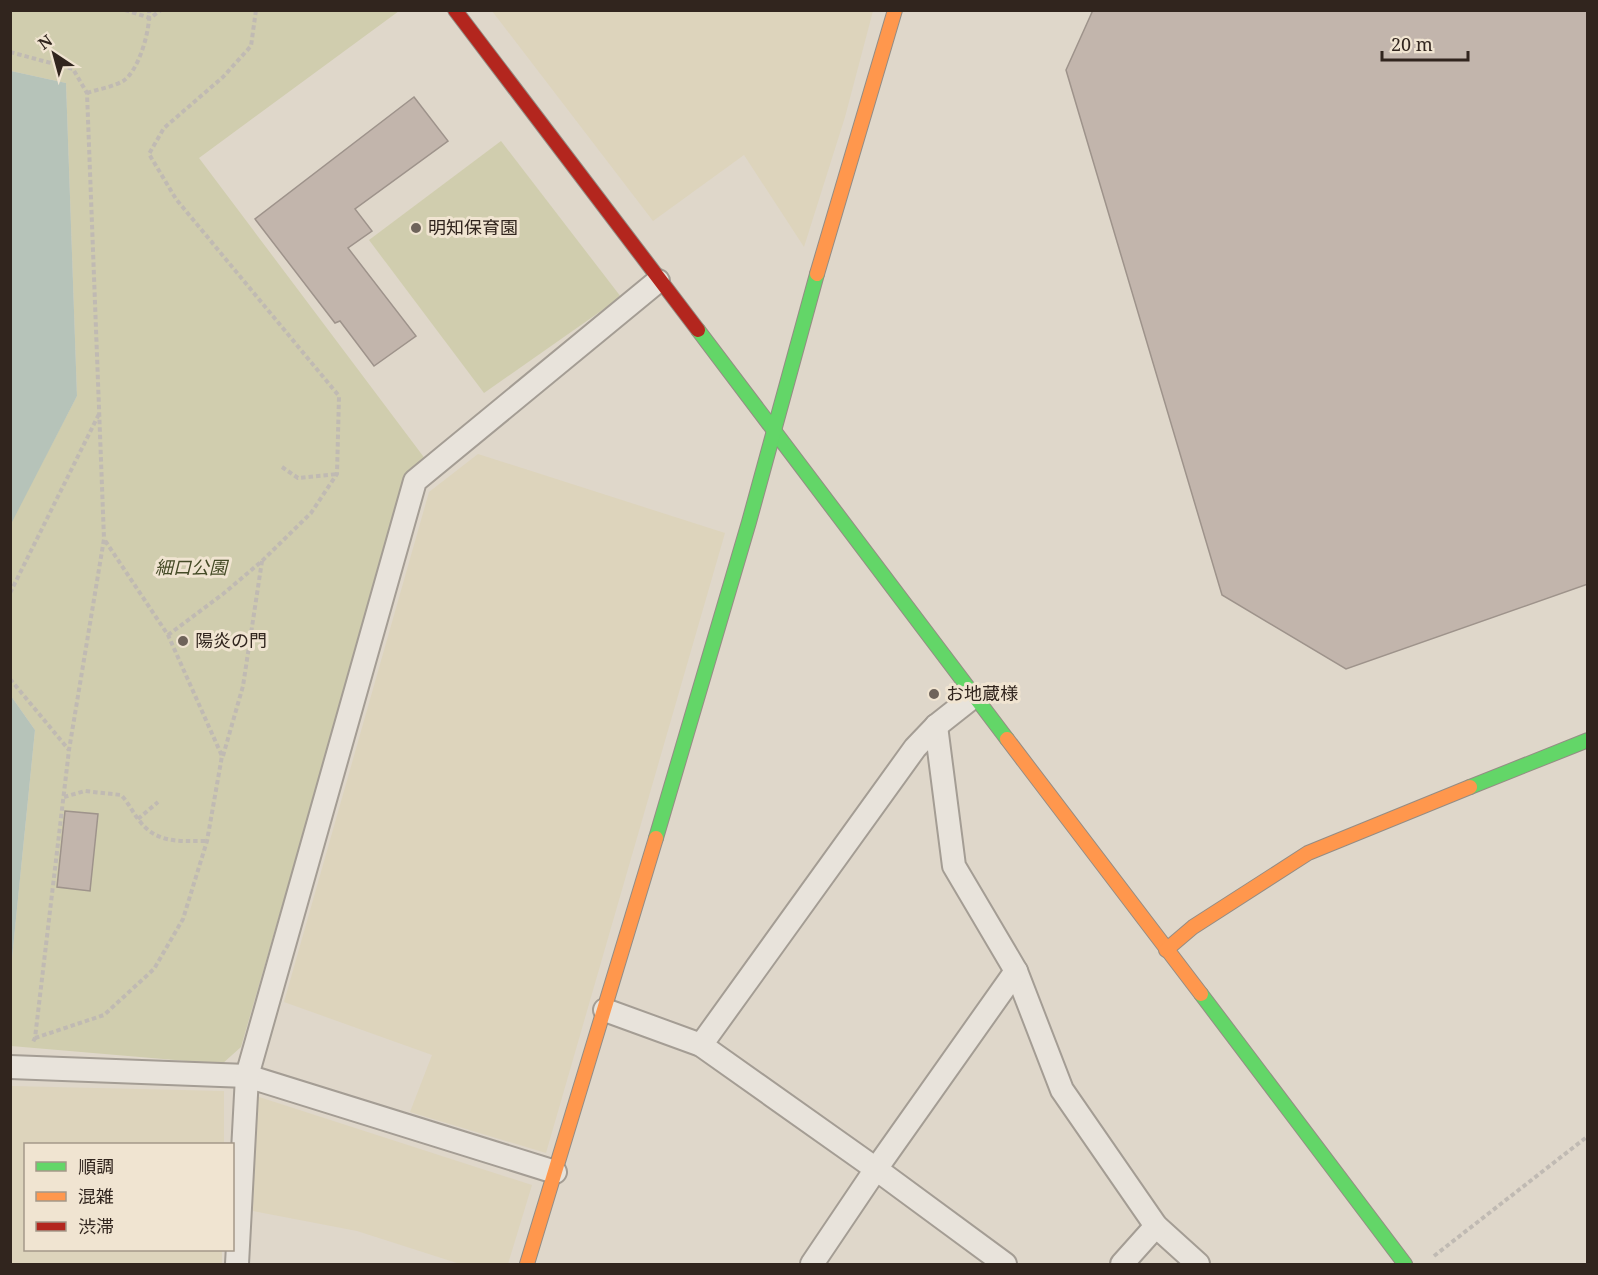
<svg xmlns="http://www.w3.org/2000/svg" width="1598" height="1275" viewBox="0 0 1598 1275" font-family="'Noto Serif','Noto Sans JP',serif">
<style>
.farmland{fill:#ddd4bc}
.green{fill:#d0cdae}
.water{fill:#b6c3b9}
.building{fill:#c2b5ac;stroke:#9e938b;stroke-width:1.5}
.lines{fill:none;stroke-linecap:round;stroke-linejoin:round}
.street-casing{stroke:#a49d94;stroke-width:26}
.fast-casing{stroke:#948c84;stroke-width:16}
.slow-casing{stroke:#948c84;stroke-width:16}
.jam-casing{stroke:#948c84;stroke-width:16}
.path{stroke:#c0bab3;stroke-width:4;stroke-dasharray:4.5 3;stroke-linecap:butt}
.street{stroke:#e8e3db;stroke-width:22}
.fast{stroke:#63d668;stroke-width:14}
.slow{stroke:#ff974d;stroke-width:14}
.jam{stroke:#b3261e;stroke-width:14}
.poi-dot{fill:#6e635a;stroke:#f0e4d1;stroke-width:2}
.labels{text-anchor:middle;stroke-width:6;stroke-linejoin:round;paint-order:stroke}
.poi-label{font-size:18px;fill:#31251e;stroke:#f0e4d1;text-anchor:start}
.park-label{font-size:18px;font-style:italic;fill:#454b27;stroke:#f0e4d1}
</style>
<rect width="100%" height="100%" fill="#dfd7ca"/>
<g class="farmland">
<path d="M492,11H873L845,117L804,247L744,155L653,221Z"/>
<path d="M478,454L725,533L546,1153L410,1112L432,1055L284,1002L429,492Z"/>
<path d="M11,1086L224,1091V1144H26V1250H222V1264H11Z"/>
<path d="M256,1096L532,1185L508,1264H460L357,1231L253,1211Z"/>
</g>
<g class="green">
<path d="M11,11H399L199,158L426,460L407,475L241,1047L222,1064L11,1046V968L35,730L11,696L10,524L77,396L66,83L11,71Z"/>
<path d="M501,141L621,297L484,393L369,240Z"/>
</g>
<g class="water">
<path d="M11,71L66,83L77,396L11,524Z"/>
<path d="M11,696L35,730L11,968Z"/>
</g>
<g class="building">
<path d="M1093,10H1588V584L1346,669L1222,595L1066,70Z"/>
<path d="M414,97L448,141L355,209L372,231L348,248L416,336L374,366L340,321L335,323L255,219Z"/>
<path d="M65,811L98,814L90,891L57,887Z"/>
</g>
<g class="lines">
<defs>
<g id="street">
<path d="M936,726L954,866L1016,971L1062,1090L1156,1226L1198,1264"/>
<path d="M605,1010L701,1045L876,1169L1005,1264"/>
<path d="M701,1045L915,748L936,726L974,696"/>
<path d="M10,1067L247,1076L555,1172"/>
<path d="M237,1264L247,1076L415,481L658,281"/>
<path d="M812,1264L876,1169L1016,971"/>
<path d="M1122,1264L1156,1226"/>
</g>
<g id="fast">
<path d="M698,330L1007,739"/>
<path d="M1470,787L1588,740"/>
<path d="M656,838L749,522L817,274"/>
<path d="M1201,994L1405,1264"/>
</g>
<g id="slow">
<path d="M817,274L895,10"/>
<path d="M1007,739L1201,994"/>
<path d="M1166,950L1193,927L1308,853L1470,787"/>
<path d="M527,1264L656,838"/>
</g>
<path id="jam" d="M455,10L698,330"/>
</defs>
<use href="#street" class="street-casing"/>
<use href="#fast" class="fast-casing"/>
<use href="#slow" class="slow-casing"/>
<use href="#jam" class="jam-casing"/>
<g class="path">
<path d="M125,10L150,18L161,10"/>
<path d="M10,52L73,69L87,93L104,539L69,750L35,1038L32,1044"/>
<path d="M87,93C98,89 113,87 123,81C139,71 151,28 149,10"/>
<path d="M282,467L298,478L337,474"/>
<path d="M10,593L99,414"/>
<path d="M168,635L223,594L262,561L311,513L337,474L339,396L176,199L149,154L164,128L223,77L251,46L256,10"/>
<path d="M10,679L69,750"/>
<path d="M223,756L243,686L262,561"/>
<path d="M64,797L85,791L121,795C128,802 132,811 138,819C156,844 179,841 207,841"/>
<path d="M138,819L158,802"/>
<path d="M35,1038L104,1015L154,969L183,919L207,841L222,756L168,635L104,539"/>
<path d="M1434,1256L1588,1136"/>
</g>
<use href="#street" class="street"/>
<use href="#fast" class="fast"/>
<use href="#slow" class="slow"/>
<use href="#jam" class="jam"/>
</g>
<g class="poi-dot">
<circle cx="416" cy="228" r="6"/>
<circle cx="183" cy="641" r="6"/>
<circle cx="934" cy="694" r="6"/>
</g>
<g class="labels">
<g class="poi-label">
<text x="428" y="234">明知保育園</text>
<text x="195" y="647">陽炎の門</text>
<text x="946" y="700">お地蔵様</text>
</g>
<g class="park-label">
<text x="191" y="574">細口公園</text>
</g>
</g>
<rect width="1598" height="1275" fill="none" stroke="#31251e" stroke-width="24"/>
<rect x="24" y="1143" width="210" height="108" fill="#f0e4d1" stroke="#a49889" stroke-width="1.5"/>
<rect x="36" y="1162" width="30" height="9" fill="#63d668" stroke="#a49889" stroke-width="1.5"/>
<text x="78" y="1173" font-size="18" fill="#31251e">順調</text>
<rect x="36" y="1192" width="30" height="9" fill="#ff974d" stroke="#a49889" stroke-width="1.5"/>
<text x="78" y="1203" font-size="18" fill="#31251e">混雑</text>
<rect x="36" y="1222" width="30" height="9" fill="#b3261e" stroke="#a49889" stroke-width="1.5"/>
<text x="78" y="1233" font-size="18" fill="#31251e">渋滞</text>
<g transform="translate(54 54) rotate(324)" stroke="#f0e4d1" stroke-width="4.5" paint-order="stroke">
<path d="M0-4.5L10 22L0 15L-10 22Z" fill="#31251e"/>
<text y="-9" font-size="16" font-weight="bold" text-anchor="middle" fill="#31251e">N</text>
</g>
<path d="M1382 51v9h86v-9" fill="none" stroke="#31251e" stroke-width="3"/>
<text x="1391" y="51" font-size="18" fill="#31251e" stroke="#f0e4d1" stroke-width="4.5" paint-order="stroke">20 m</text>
</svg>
